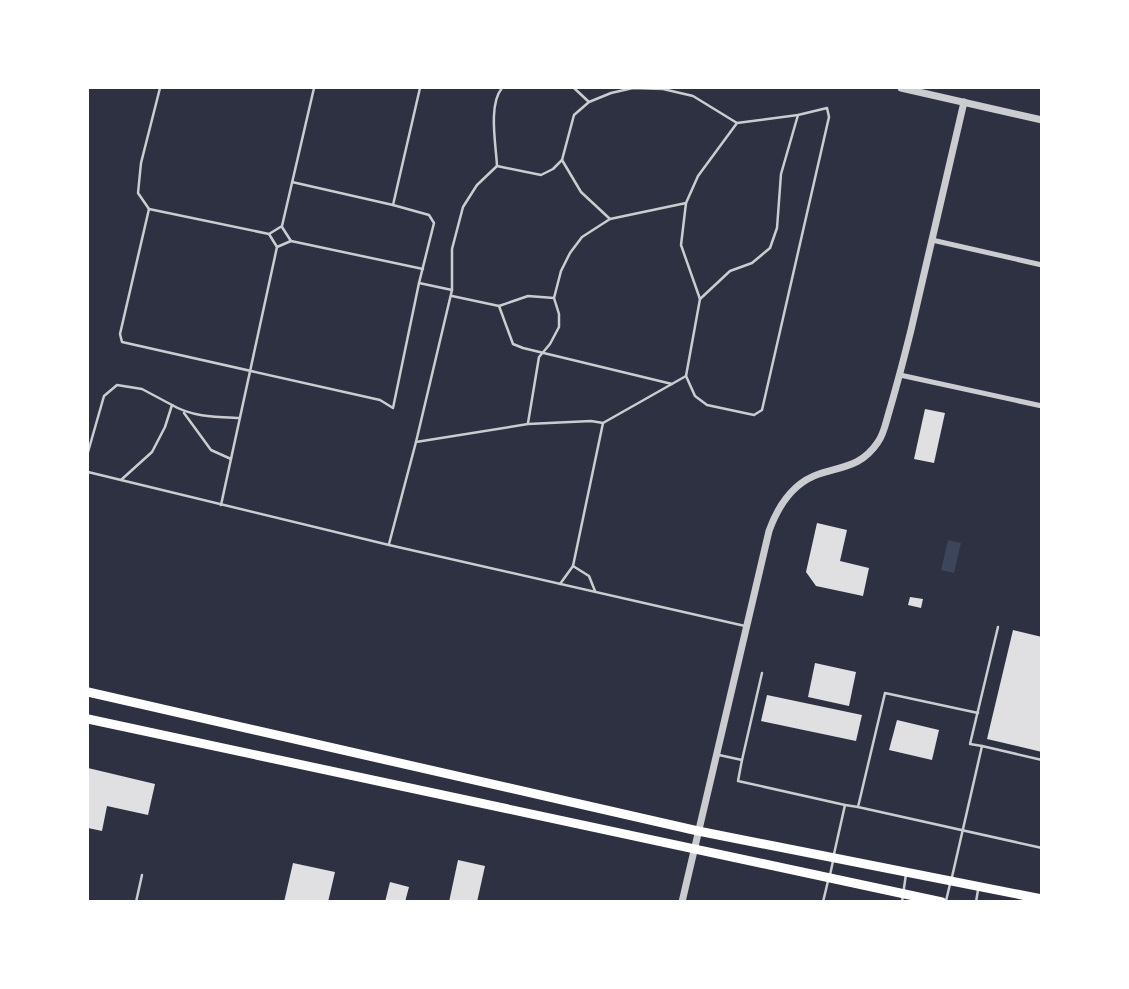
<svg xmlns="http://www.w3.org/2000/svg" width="1129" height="989" viewBox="0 0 1129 989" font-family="'Times New Roman',serif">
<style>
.green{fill:#3c4559}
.building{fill:#e0e0e3}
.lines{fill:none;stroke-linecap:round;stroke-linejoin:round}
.service{stroke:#caccd0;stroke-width:2.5}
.minor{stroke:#caccd0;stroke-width:5}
.tertiary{stroke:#caccd0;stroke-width:7}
.trunk{stroke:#fff;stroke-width:9}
</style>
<rect width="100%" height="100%" fill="#2d3142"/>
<path class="green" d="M948,540L961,543L954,573L941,570Z"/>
<g class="building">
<path d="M925,409L945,413L934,463L914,459Z"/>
<path d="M817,523L847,530L840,561L869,568L863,596L816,586L806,572Z"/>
<path d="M910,597L923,599L921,608L908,605Z"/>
<path d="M1013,630L1042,637V752L987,739Z"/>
<path d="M815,663L856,672L849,706L808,697Z"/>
<path d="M767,695L862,715L856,741L761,721Z"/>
<path d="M897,720L939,730L932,760L889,750Z"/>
<path d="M88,768L155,784L148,815L107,806L102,831L88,828Z"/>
<path d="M458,860L485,866L477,902H449Z"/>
<path d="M293,863L335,872L328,902H284Z"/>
<path d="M390,882L409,887L405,902H385Z"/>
</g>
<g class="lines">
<g class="service">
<path d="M160,88L141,163L138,193L149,209L269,234L282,226L314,88"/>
<path d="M574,88L589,102"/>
<path d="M562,160L581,192L610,219L686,203"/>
<path d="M497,166C496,145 488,105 502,88"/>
<path d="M292,182L393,205L420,88"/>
<path d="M149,209L120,334L122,342L380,400L393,408L419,283L434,223L429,215L393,205"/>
<path d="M291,241L423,269"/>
<path d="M277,247L291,241L282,227"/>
<path d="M419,283L452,290"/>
<path d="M452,296L499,306L528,296L554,298"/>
<path d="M700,299L681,245L686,203L698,176L737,123"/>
<path d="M499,306L513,344L523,348L672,384"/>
<path d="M172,405C192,417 216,417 239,418"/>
<path d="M184,413L211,450L231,459"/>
<path d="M528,423L539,357L550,344L559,327V314L554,298L561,271L570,253L582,237L610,219"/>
<path d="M416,442L452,290V249L463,207L477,185L497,166L541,175L553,169L562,160L574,115L589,102L611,93L633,88L663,89L693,96L737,123L798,115L827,108L829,117L762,410L754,415L707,405L695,396L686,376"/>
<path d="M88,452L104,396L117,385L142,389L172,405L165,427L152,452L121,480"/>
<path d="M88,472L389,545L745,626"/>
<path d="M221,505L277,247L269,234"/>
<path d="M389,544L416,442L528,424L591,421L603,423"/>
<path d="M573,566L589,576L595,591"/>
<path d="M560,584L573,566L603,423L686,376L700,299L730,271L752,263L770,248L777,228L781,174L798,115"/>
<path d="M978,713L885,693L858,807L1042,848"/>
<path d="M982,746L970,744L998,627"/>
<path d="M719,755L742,760L762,673"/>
<path d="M742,760L738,781L845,805"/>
<path d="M834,854L845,805L858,807"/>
<path d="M830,875L833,861"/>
<path d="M952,877L982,746L1042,760"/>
<path d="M946,901L950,884"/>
<path d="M136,902L142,875"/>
<path d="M823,902L828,881"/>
<path d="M902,902L906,874"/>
<path d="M976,902L978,890"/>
</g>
<g class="minor">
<path d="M932,240L1042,265"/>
<path d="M900,375L1042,406"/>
</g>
<g class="tertiary">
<path d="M901,88L1042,120"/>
<path d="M682,902L769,531C778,506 792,483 819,474C844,466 862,466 878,442C884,434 886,422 889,412C897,385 904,358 911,330C928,254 946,178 964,102"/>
</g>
<g class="trunk">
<path d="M88,692L698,831L1042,899"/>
<path d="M88,719L942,902"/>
</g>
</g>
<rect width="1129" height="989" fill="none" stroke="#ffffff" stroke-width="178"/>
</svg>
